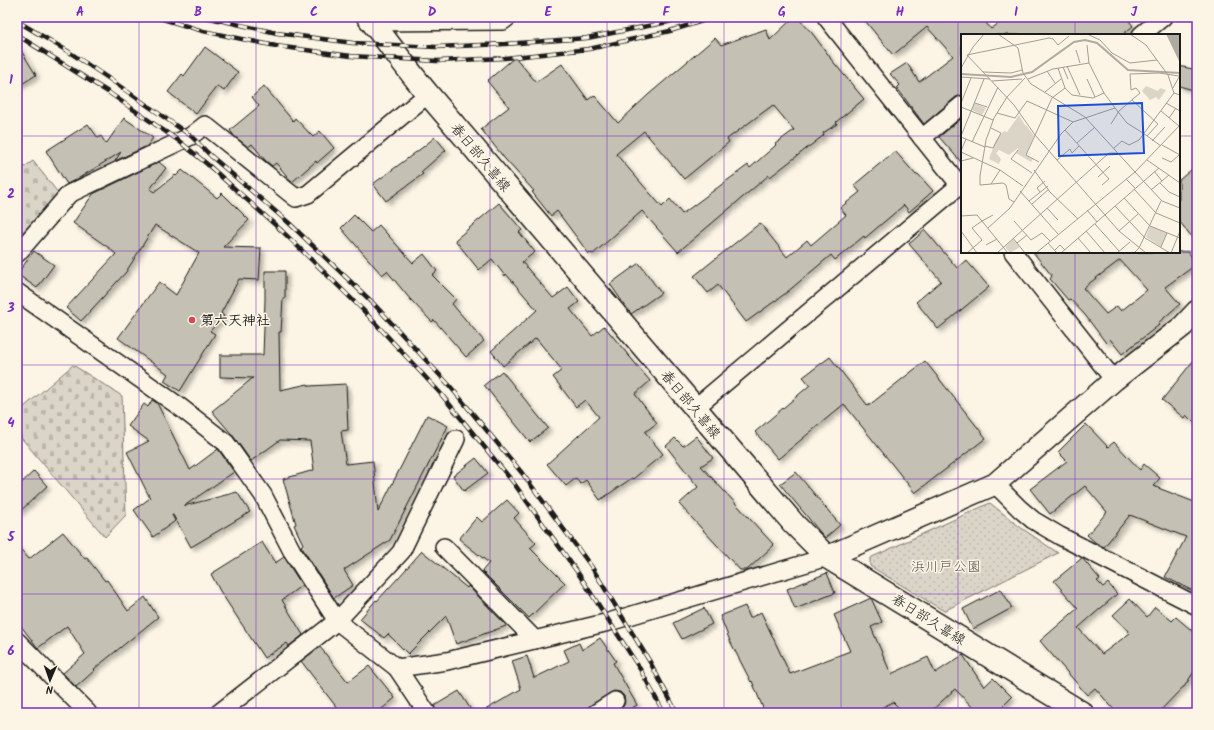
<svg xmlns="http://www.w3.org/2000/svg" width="1214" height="730" viewBox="0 0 1214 730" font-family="Kalam,'Klee One',sans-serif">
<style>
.cemetery{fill:url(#cemetery-stones);stroke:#7c7872}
.park{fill:url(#park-dots);stroke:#7c7872}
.building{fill:#c4c0b3;stroke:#1c1c1c;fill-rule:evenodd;filter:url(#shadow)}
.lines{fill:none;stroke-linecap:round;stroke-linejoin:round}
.minor-casing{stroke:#1c1c1c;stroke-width:20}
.tertiary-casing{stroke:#1c1c1c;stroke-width:24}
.primary-casing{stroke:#1c1c1c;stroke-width:25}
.minor{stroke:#fcf5e5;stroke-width:17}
.tertiary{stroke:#fcf5e5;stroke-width:21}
.primary{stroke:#fcf5e5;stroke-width:22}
.rail-casing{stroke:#1c1c1c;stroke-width:4.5}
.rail{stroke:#fcf5e5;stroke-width:3;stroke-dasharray:9;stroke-linecap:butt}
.grid{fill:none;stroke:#7b2cbf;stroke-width:1;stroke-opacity:0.55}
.poi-dot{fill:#d1495b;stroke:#fcf5e5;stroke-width:1.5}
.labels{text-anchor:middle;stroke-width:3;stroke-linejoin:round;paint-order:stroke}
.street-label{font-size:14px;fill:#1c1c1c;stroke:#fcf5e5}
.poi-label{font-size:14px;font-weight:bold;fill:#1c1c1c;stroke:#fcf5e5;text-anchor:start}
.park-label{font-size:14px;fill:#555450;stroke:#fcf5e5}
.inset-river{fill:none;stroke:#b0aba1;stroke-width:2}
.inset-road{fill:none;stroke:#a29e95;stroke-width:1}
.view{fill:#1d4ed8;fill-opacity:0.15;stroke:#1d4ed8;stroke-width:2}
.inset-edge{fill:none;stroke:#1c1c1c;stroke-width:2}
.neatline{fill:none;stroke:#7b2cbf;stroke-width:1.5}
.grid-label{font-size:13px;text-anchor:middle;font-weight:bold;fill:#7b2cbf}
</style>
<defs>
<pattern id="cemetery-stones" width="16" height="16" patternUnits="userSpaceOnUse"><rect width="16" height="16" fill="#dbd5c8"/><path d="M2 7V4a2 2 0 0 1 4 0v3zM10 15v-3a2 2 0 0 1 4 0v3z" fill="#bbb6ab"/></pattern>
<pattern id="park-dots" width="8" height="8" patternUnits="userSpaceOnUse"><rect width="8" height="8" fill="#dbd5c8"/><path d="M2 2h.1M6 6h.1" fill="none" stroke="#bbb6ab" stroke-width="1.8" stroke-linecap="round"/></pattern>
<filter id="shadow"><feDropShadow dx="3.5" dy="3.5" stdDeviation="2" flood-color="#0004"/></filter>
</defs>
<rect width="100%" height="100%" fill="#fcf5e5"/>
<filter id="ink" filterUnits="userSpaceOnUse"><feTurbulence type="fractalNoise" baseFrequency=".025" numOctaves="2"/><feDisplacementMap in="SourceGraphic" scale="8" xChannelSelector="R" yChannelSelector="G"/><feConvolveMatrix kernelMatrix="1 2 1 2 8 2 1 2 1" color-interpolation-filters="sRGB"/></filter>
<g filter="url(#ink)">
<g class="cemetery">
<path d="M33,161L59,194L17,238V172Z"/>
<path d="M73,365L122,396L126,515L105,537L17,433V413Z"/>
</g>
<path class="park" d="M990,503L1020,527L1058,553L944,611L870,566V558Z"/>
<g class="building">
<path d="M794,17H797L812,33L830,57V58L864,99L836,122L837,124L823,133L824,135L770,177L769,175L678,252L642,211L593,254L591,253L589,254L557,211L551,216L532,192L534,191L505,159L481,129L509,107L487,81L515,57L536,82L562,64L588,100L594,95L618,123L648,95L715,38L721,45L766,29L770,40ZM773,105L794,130L775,144L776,145L750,168L748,165L682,214L670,199L662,207L616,154L644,131L684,179L729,142L727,139Z"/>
<path d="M862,17H981L991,29L1007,17H1126L1133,26L1122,35H962V95L956,97L924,124L897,88L900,85L890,74L907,63L919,82L953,56L927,27L893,55Z"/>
<path d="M17,44L36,75L17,87Z"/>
<path d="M205,47L238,72L224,91L217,86L196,114L168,92L182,74L184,76Z"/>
<path d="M1179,66L1197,70V91L1179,86Z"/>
<path d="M264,86L293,121L295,118L313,137L320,131L334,148L317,163L316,161L292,182L276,163L272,166L265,160L252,144L248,147L234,136L230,130L259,106L252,97Z"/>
<path d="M124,118L153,138L147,146L115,161L121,152L79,178L67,184L46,151L88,124L98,138L101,136L106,144Z"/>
<path d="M962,118V163L939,137Z"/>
<path d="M435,137L446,150L421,172L423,174L386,201L373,184L423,147Z"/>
<path d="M895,151L916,175L918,174L933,191L909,212L904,205L865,238L864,236L835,260L831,255L786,293L746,322L718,285L708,293L694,276L760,223L787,257L807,240L811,245L846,215L840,208L860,192L854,185Z"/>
<path d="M159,162L166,168L150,189L154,192L175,175L176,176L182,170L217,198L222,193L249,220L223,247L261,248L259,280L239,279L221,313L224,316L210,331L215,334L180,391L164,381L168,374L118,338L159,282L176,295L199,253L155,225L126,272L81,321L66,308L116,254L112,251V250L73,223L93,194Z"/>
<path d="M1197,165V243L1179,221V180Z"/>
<path d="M499,203L522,230L519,232L535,252L522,262L553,298L568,287L579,302L570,309L592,336L604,326L650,381L635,394L657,423L645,432L663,454L633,479L632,478L600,500L586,480L580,484L576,478L566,486L547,464L599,417L585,400L576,407L553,377L562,370L536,338L503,366L491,351L537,310L506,274L505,276L492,259L479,270L455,240Z"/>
<path d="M354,215L371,232L379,225L413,263L424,254L437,271L432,275L456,299L452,304L484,341L466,357L434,320L432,322L410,299L387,271L382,275L341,228Z"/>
<path d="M925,230L957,268L966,260L989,287L938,329L916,302L941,281L909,244Z"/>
<path d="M34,251L54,265L37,288L17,274Z"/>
<path d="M1033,252H1188L1197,264L1165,287L1180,304L1158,323L1159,325L1122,354L1110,339L1106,343L1085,315L1070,299L1068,300L1050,279L1052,276ZM1120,260L1147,290L1121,311L1117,306L1106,314L1083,288Z"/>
<path d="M639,263L661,293L631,314L610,284Z"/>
<path d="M265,271H285V298H283L281,332H279L280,390L308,384L309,386L346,384L348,430L341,431L346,464L373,461L378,512L427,415L448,426L390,540L344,570L353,585L334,598L301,546L303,544L294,525L296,524L283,479L314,470L310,441L280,440L251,461L234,437L212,411L253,378L220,377V355H263L265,300Z"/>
<path d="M1197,356V426L1186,415L1184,418L1162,400Z"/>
<path d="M830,357L868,406L925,361L986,438L915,493L844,404L778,459L755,432L810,385L803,377Z"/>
<path d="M502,371L548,428L530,442L484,385Z"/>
<path d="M152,400L157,403L190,470L218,449L234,472L184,506L237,492L250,512L191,547L173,515H172L175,521L153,537L134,510L150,498L127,452L149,441L128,426L144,404L148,407Z"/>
<path d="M1086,424L1108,447L1114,442L1140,470L1144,464L1160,478L1153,486L1197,503V593L1165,577L1186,537L1130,515L1104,547L1096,543L1087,535L1107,512L1085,486L1050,514L1030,489L1067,461L1058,452Z"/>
<path d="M696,436L713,458L701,466L774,545L747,570H740L679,504L698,487L666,446L675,438L683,446Z"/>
<path d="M476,458L488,473L464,491L453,476Z"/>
<path d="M34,471L47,486L17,514V487Z"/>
<path d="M796,472L840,525L825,538L780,484Z"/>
<path d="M507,500L519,513L514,518L536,543L530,548L565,583L529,618L482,571L489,563L459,539L477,517L482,522Z"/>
<path d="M63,532L85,559L87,558L105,581L107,580L128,611L145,597L158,617L94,669L95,670L76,687L63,673L85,654L67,626L38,648L17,621V545L29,559Z"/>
<path d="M262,542L275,563L284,557L302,585L282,600L303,635L289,646L287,643L264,658L220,591L211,574Z"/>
<path d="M422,551L467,588L468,586L505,624L506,626L456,644L446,616L408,654L388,634L384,638L360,619L376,600L377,601L399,577Z"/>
<path d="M1082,558L1100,579L1097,581L1103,587L1108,583L1117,594L1078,628L1102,654L1130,633L1113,615L1130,599L1147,617L1155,607L1172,621L1176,617L1197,635V667L1184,687H1183L1158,713H1117L1095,688L1087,695L1040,641L1078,608L1054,581Z"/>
<path d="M827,573L835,593L795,609L787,589Z"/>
<path d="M1001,589L1012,608L973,629L963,609Z"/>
<path d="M871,598L882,622L871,627L891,674L928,657L935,673L963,655L984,687L993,678L1012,697L996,713H978L955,689L929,713H904L893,702L871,713H765L752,681L751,682L730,641L720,616L745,606L750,618L761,612L790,674L850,651L834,615Z"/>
<path d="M704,608L712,624L682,639L673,623Z"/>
<path d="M600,638L616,661L613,663L637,705L623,713L621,709L624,705L625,701L624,696L620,692L614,691L610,693L579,713H480L521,689L512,661L527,656L534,678L569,661L564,650L579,643L582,650Z"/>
<path d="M320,647L348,682L369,666L395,698L377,713H341L301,661Z"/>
<path d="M459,691L473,713H437L434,706Z"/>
</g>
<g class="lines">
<defs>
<g id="minor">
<path d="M826,17L962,188"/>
<path d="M372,22L503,21L508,17"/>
<path d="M1141,35L1163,17"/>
<path d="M922,138L962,105"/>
<path d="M1013,252L1114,380"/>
<path d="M17,254L69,194L191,136L205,125L296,198L308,194L428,94"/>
<path d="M17,292L180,407L226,443L263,495L292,551L337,621L397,668L427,713"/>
<path d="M695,408L960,185"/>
<path d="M995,484L1020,509L1033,520L1060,536L1197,606"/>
<path d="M444,547L535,640"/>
<path d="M17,641L88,713"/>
<path d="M397,668L447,661L609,622L827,557"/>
<path d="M219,713L337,621L401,552L456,439"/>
<path d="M596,713L615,701"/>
</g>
<path id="tertiary" d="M827,557L995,484L1114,380L1183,326L1197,311"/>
<path id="primary" d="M368,17C388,42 407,69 428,94L794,524L827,557L1082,713"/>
</defs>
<use href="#minor" class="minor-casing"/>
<use href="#tertiary" class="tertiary-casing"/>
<use href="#primary" class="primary-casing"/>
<use href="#minor" class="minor"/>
<use href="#tertiary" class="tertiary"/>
<use href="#primary" class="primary"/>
<defs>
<g id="rail">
<path d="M156,17L203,31L276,46L351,56L437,61L505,58L589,49L670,31L715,17"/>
<path d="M205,17L277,33L353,43L436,47L505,44L587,38L668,22L685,17"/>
<path d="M17,21L69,52L108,78L191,136L211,156L289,223L372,302L449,385L522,473L591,566L650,662L677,713"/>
<path d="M17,35L108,92L179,141L207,164L282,231L363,310L441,394L513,482L578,573L640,669L664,713"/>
</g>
</defs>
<use href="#rail" class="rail-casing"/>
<use href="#rail" class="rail"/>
</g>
</g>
<path class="grid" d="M139,17V713M256,17V713M373,17V713M490,17V713M607,17V713M724,17V713M841,17V713M958,17V713M1075,17V35M17,136H962M1179,136H1197M17,251H962M1179,251H1197M1075,252V713M17,365H1197M17,479H1197M17,594H1197"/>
<circle class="poi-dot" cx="192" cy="320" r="4"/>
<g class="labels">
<g class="street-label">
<text transform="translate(481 157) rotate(50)" y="5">春日部久喜線</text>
<text transform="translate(691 404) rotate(50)" y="5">春日部久喜線</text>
<text transform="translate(929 619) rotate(32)" y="5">春日部久喜線</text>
</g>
<g class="poi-label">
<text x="200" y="325">第六天神社</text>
</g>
<g class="park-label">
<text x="946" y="571">浜川戸公園</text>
</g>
</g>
<g transform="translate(961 34)">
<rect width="219" height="219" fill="#fcf5e5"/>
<path d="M58,81L65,93L57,114L48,121L38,116L35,119L40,125L38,130L28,125L35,106L43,97L46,98Z" fill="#dbd5c8"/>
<path d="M185,52L197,57L199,54L205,56L198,66L195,63L189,66L181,57Z" fill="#dbd5c8"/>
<path d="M13,69L25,74L21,81L11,76ZM65,91L73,102L65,121L72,125L70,128L55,119L57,115L55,99ZM189,192L206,199L200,213L185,203ZM52,205L59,213L49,219L44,213Z" fill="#dbd5c8"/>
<path d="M205,0H218L219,33L218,27Z" fill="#b0aba1"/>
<path class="inset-river" d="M0,40L50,43L71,38L113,8L124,6L136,9L167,36L219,39"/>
<path class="inset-road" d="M37,0L57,14L62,39L70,50L124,83L174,138M126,0L139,6L151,19L169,29L196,26M169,0L185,11L207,41L213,59L219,61M108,2L97,11L92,5L88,4L6,21L53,71L74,101L158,197L185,219M126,11L128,29M115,16L119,29M106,32L119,61M102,33L107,45M0,34L12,13L23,0M97,34L104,54L111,61L132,64L143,59M86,37L94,49M22,38L50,39L61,36M0,43L29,45M67,45L92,35L128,29L143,59L154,74L166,89L182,99M126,45L134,63M31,47L61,45M212,54L218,43M84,58L100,45M171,66L197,90L186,102M0,69L10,44M14,69L26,73M205,69L219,77M0,73L32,86M200,77L218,92M36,79L54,84L66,67L112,88M208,84L215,74M150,90L158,77L179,59L175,54L170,56L169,40L198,39L218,42M104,96L148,145L141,151M182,99L200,112M0,102L23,45M0,103L24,113M191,107L204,93M11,108L37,53M116,109L134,93M201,111L219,121M24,112L32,114L40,99L30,94M153,114L161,107L168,111L178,106L213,59M57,116L50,125L71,139M0,117L5,105M0,118L39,136L62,152M201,124L210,128L218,121M96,126L109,115L111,119L118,112M186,126L219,149M0,127L12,124M78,128L65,121L91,64L104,54M73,136L89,158L117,185M193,137L201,147M174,138L201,167L219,174M137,143L149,132M165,145L174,154M199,149L208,158L219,163M30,150L39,136M173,155L195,179L219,189M190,156L208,141M59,157L97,200M79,158L76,154L84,147M163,164L189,192L219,204M68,167L87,152M53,168L48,165L45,151L42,149L19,151V142L25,106L33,84L46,63L64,44M71,170L88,155M154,172L184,204L209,219M86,174L97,186M126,176L136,188M0,182L16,181L47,219M21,187L32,181M53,187L61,196M134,190L158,217M27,194L49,174L100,100L112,88L154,74M61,196L70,206L81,199L89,207M0,197L16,219M125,197L144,219M158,197L177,180M52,204L64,219M117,204L130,219M56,209L66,201M87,209L96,219M25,211L36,205M200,213L206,199M94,216L99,211L104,216M6,219L21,206L11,194L21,187M36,219L148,119H157M75,219L174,138L219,91M100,219L198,134M156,219L169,208M173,219L178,214L200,167M210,219L219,197"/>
<path class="view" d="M181,69L183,119L98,122L97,72Z"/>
<rect width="219" height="219" class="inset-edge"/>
</g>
<rect width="1214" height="730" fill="none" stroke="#fcf5e5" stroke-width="44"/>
<g transform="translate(50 680) rotate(182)" stroke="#fcf5e5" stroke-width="3" paint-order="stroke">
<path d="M0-3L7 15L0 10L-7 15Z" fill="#1c1c1c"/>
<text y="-6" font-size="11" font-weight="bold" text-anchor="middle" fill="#1c1c1c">N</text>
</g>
<rect x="22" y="22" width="1170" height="686" class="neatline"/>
<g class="grid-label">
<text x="80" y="16">A</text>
<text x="198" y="16">B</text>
<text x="314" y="16">C</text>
<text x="432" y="16">D</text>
<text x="548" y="16">E</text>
<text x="666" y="16">F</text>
<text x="782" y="16">G</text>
<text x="900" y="16">H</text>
<text x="1016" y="16">I</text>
<text x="1134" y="16">J</text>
<text x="11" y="84">1</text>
<text x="11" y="198">2</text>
<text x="11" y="312">3</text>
<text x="11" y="427">4</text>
<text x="11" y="541">5</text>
<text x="11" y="655">6</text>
</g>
</svg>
